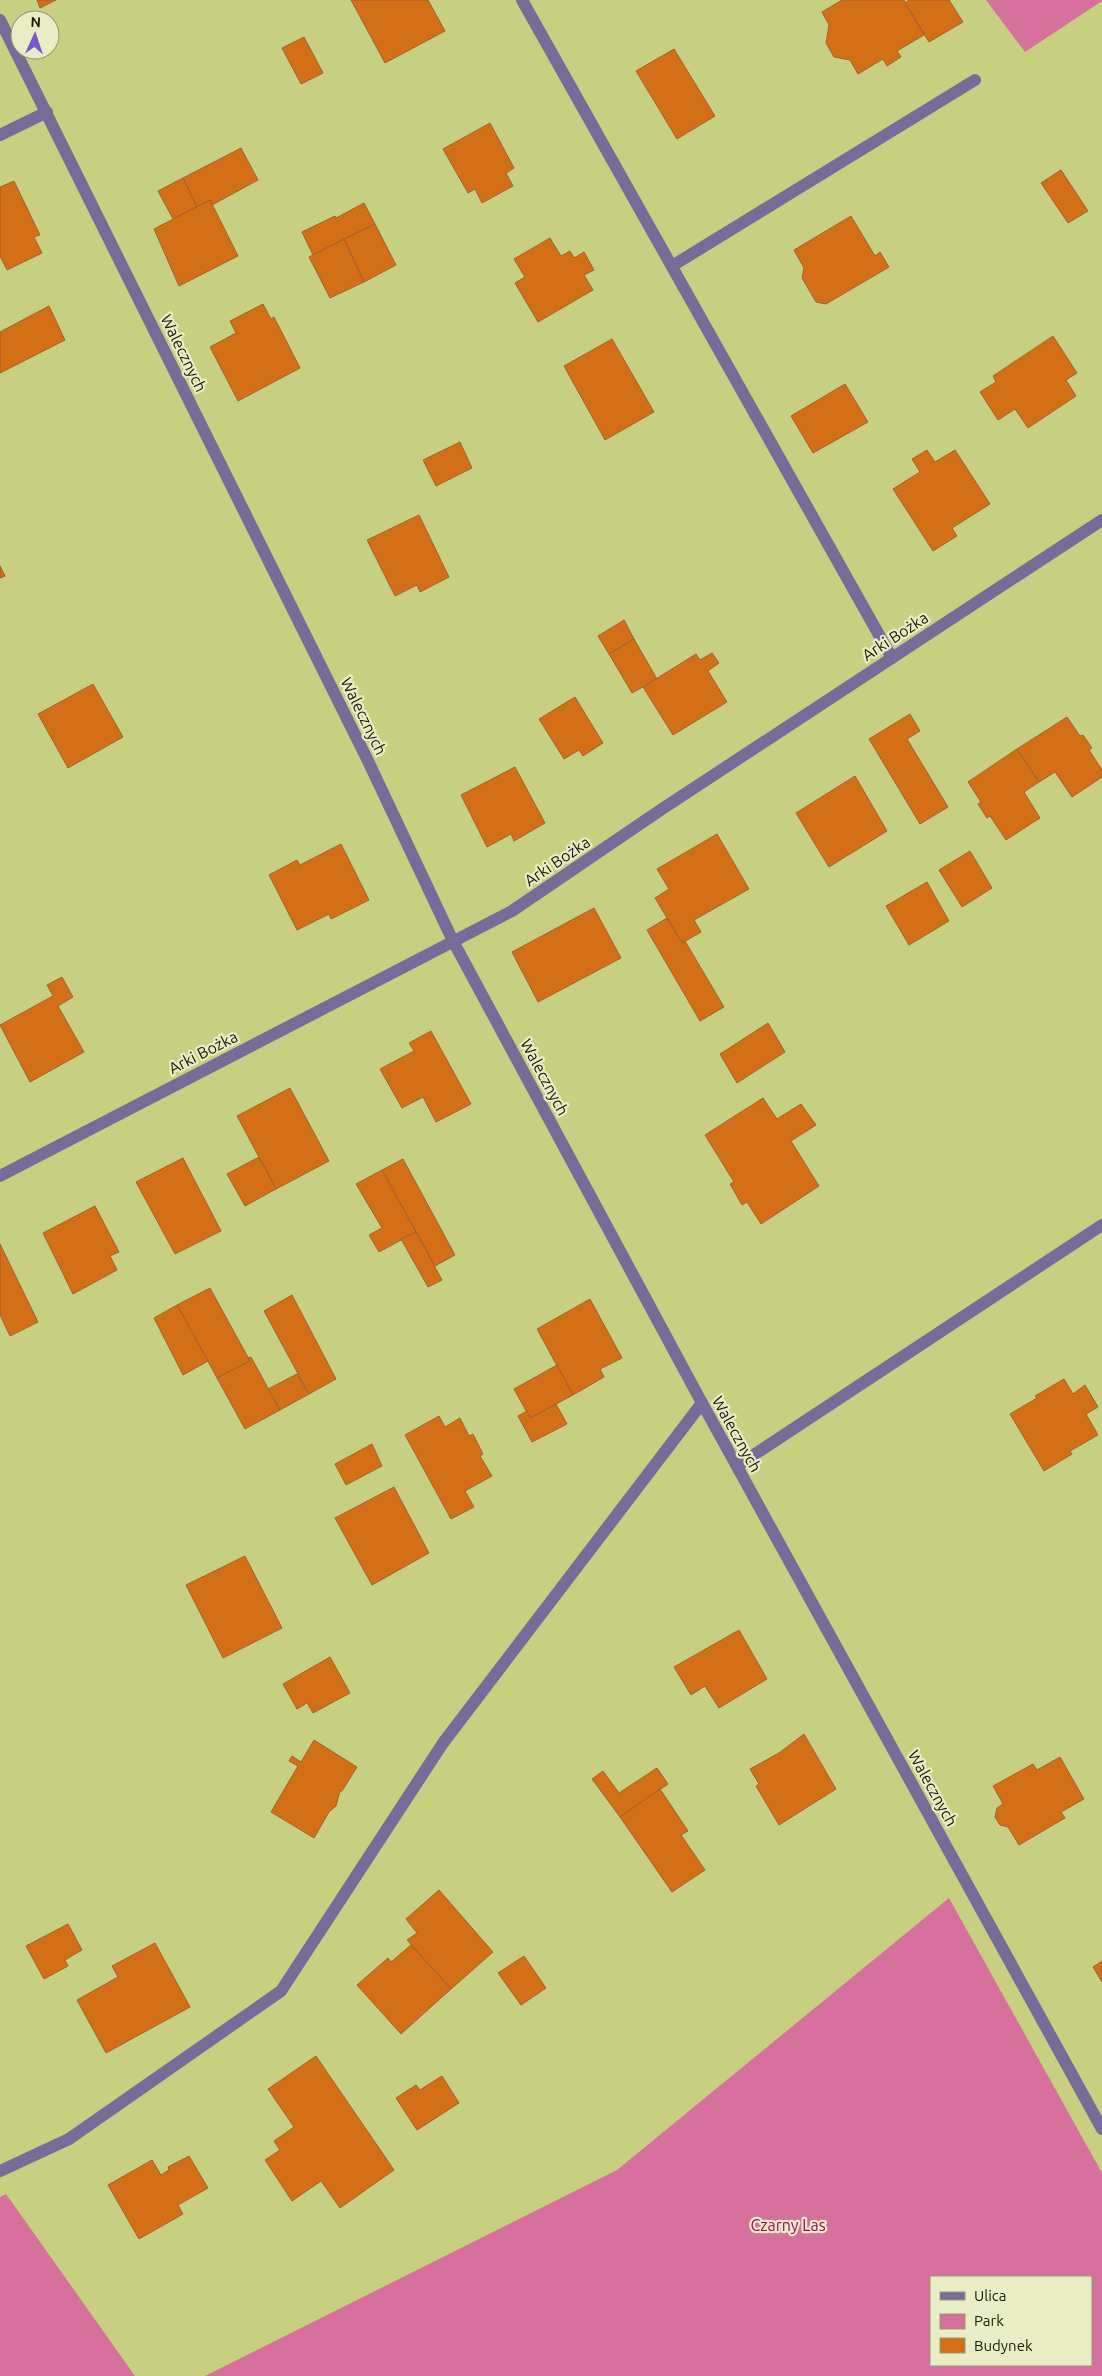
<svg xmlns="http://www.w3.org/2000/svg" width="1102" height="2376" viewBox="0 0 1102 2376" font-family="Ubuntu,sans-serif">
<style>
.green{fill:#d6719d;fill-rule:evenodd}
.building{fill:#d36f16;stroke:#a26132}
.lines{fill:none;stroke-linecap:round;stroke-linejoin:round}
.minor{stroke:#766c99;stroke-width:12}
.labels{text-anchor:middle;stroke-width:4.5;stroke-linejoin:round;paint-order:stroke}
.street-label{font-size:16px;fill:#181b00;stroke:#e8edc6}
.park-label{font-size:16px;fill:#9c055d;stroke:#e8edc6}
</style>
<rect width="100%" height="100%" fill="#c7d080"/>
<g class="green">
<path d="M986,0H1102V1L1025,52Z"/>
<path d="M949,1898L1102,2173V2376H205L617,2170ZM1091,2277V2365H931V2277Z"/>
<path d="M6,2194L135,2376H0V2197Z"/>
</g>
<g class="building">
<path d="M37,0H56L40,8Z"/>
<path d="M351,0H428L445,31L385,63Z"/>
<path d="M842,0H904L924,35L897,51L901,57L887,66L883,59L858,74L850,60L834,57L826,43L829,25L822,12Z"/>
<path d="M909,0H949L963,22L929,42L905,3Z"/>
<path d="M304,37L323,73L301,84L282,48Z"/>
<path d="M674,49L715,116L677,139L636,71Z"/>
<path d="M490,123L514,168L506,173L513,186L482,203L475,189L468,193L443,149Z"/>
<path d="M241,148L258,180L212,205L210,200L197,207L183,178Z"/>
<path d="M1061,170L1088,211L1068,223L1041,183Z"/>
<path d="M183,178L197,207L173,219L158,191Z"/>
<path d="M14,181L40,235L34,237L42,253L7,270L0,256V187Z"/>
<path d="M210,200L238,256L179,286L154,229Z"/>
<path d="M364,203L375,224L313,255L302,232L335,216L336,218Z"/>
<path d="M851,216L875,256L880,252L889,267L826,304L816,302L802,278L804,268L794,250Z"/>
<path d="M375,224L396,265L364,282L344,239Z"/>
<path d="M550,238L561,256L570,251L574,258L584,252L594,270L584,275L593,290L538,322L515,283L525,277L514,259Z"/>
<path d="M344,239L364,282L330,298L309,257Z"/>
<path d="M263,304L271,319L274,317L300,368L238,401L210,347L236,333L230,321Z"/>
<path d="M49,306L65,340L0,373V332Z"/>
<path d="M1053,336L1077,373L1066,380L1076,396L1028,428L1015,409L998,420L980,392L996,382L993,376Z"/>
<path d="M612,339L654,412L605,440L564,366Z"/>
<path d="M845,384L868,422L813,453L791,416Z"/>
<path d="M460,442L472,468L436,486L423,460Z"/>
<path d="M927,450L935,462L955,450L990,504L952,528L957,536L933,551L893,489L920,472L912,459Z"/>
<path d="M419,515L449,577L420,592L417,585L395,596L367,540Z"/>
<path d="M0,566L5,576L0,578Z"/>
<path d="M624,620L634,639L609,654L598,636Z"/>
<path d="M634,639L657,679L632,693L609,654Z"/>
<path d="M712,653L719,663L708,671L727,702L673,735L643,687L696,654L700,660Z"/>
<path d="M93,684L123,737L68,768L38,714Z"/>
<path d="M575,697L603,743L583,756L579,750L564,759L539,719Z"/>
<path d="M910,714L920,731L907,739L948,807L920,824L869,739Z"/>
<path d="M1067,717L1080,736L1083,735L1092,748L1089,750L1102,770V777L1072,797L1055,772L1039,782L1017,749Z"/>
<path d="M1017,749L1039,782L1024,792L1040,818L1006,840L990,816L987,818L978,804L981,802L968,782Z"/>
<path d="M515,767L545,823L514,841L511,834L487,847L461,795Z"/>
<path d="M855,776L887,831L829,867L796,813Z"/>
<path d="M717,834L749,889L694,920L701,932L682,943L655,898L669,889L657,869Z"/>
<path d="M341,844L369,900L331,919L329,914L297,930L269,875L297,860L300,865Z"/>
<path d="M970,851L992,888L962,907L939,870Z"/>
<path d="M927,882L949,921L909,945L886,906Z"/>
<path d="M594,908L621,958L538,1002L512,952Z"/>
<path d="M667,918L682,943L685,941L724,1007L700,1021L647,930Z"/>
<path d="M62,977L73,997L58,1006L84,1052L30,1082L0,1025L53,996L47,985Z"/>
<path d="M768,1023L785,1052L737,1083L720,1054Z"/>
<path d="M431,1031L471,1104L436,1122L423,1097L402,1108L380,1069L414,1051L409,1043Z"/>
<path d="M290,1088L329,1161L276,1189L237,1116Z"/>
<path d="M763,1098L777,1119L801,1104L816,1125L791,1141L819,1186L761,1224L747,1202L742,1205L730,1184L734,1182L705,1135Z"/>
<path d="M259,1157L276,1189L245,1206L227,1174Z"/>
<path d="M183,1158L221,1231L175,1254L136,1182Z"/>
<path d="M403,1159L455,1255L435,1266L382,1170Z"/>
<path d="M382,1170L416,1232L379,1252L369,1235L382,1228L356,1184Z"/>
<path d="M95,1206L119,1252L110,1256L117,1270L73,1294L43,1233Z"/>
<path d="M416,1232L442,1280L428,1287L401,1239Z"/>
<path d="M0,1244L38,1322L10,1336L0,1315Z"/>
<path d="M210,1288L250,1361L217,1378L177,1305Z"/>
<path d="M292,1295L336,1379L309,1394L264,1311Z"/>
<path d="M590,1299L622,1358L600,1369L604,1377L573,1395L537,1329Z"/>
<path d="M177,1305L208,1361L183,1375L154,1318Z"/>
<path d="M251,1357L280,1410L245,1429L217,1378L250,1361L248,1358Z"/>
<path d="M557,1365L573,1395L530,1418L514,1389Z"/>
<path d="M297,1374L309,1394L280,1410L268,1389Z"/>
<path d="M1064,1379L1073,1394L1085,1385L1098,1407L1086,1414L1098,1435L1070,1451L1072,1454L1044,1471L1010,1414L1037,1398L1035,1396Z"/>
<path d="M556,1404L567,1424L532,1442L518,1416L527,1411L530,1418Z"/>
<path d="M439,1416L445,1427L460,1418L469,1436L473,1434L483,1454L480,1456L492,1476L465,1491L474,1507L451,1519L405,1435Z"/>
<path d="M372,1444L382,1466L346,1485L335,1464Z"/>
<path d="M394,1487L429,1553L372,1585L335,1518Z"/>
<path d="M245,1556L282,1628L223,1658L186,1585Z"/>
<path d="M739,1630L767,1679L719,1708L705,1686L691,1695L674,1667Z"/>
<path d="M330,1657L350,1693L313,1713L307,1703L297,1709L283,1684Z"/>
<path d="M804,1734L836,1789L779,1825L756,1786L759,1784L750,1769L779,1753Z"/>
<path d="M314,1740L357,1767L342,1791H340L336,1806L329,1812L314,1838L271,1812L298,1766L289,1761L292,1756L301,1762Z"/>
<path d="M1060,1757L1084,1799L1061,1812L1065,1818L1019,1845L1008,1827L1000,1825L995,1817L997,1808L1003,1804L993,1786L1033,1764L1037,1770Z"/>
<path d="M657,1768L668,1784L620,1817L592,1779L603,1771L619,1793Z"/>
<path d="M660,1789L688,1831L681,1835L705,1870L672,1892L620,1817Z"/>
<path d="M439,1890L493,1952L451,1989L407,1940L417,1933L406,1919Z"/>
<path d="M68,1924L82,1950L65,1960L68,1966L44,1979L26,1946Z"/>
<path d="M155,1943L190,2007L106,2053L77,2000L118,1977L112,1966Z"/>
<path d="M411,1945L451,1989L401,2034L357,1985L388,1958L391,1962Z"/>
<path d="M524,1956L546,1988L521,2005L498,1973Z"/>
<path d="M1102,1961V1982L1093,1967Z"/>
<path d="M316,2056L394,2170L340,2208L321,2181L292,2201L265,2160L280,2150L274,2141L294,2127L268,2089Z"/>
<path d="M442,2076L459,2103L417,2130L396,2098L416,2085L420,2090Z"/>
<path d="M189,2156L208,2188L178,2205L183,2214L139,2239L108,2185L152,2160L161,2175L169,2170L168,2167Z"/>
</g>
<g class="lines">
<g class="minor">
<path d="M522,0L892,658"/>
<path d="M0,20L369,763L453,941L702,1403L1102,2129"/>
<path d="M0,135L47,112"/>
<path d="M672,266L975,80"/>
<path d="M0,1176L512,911L662,809L1102,520"/>
<path d="M737,1466L1102,1225"/>
<path d="M0,2171L69,2139L281,1991L443,1743L702,1403"/>
</g>
</g>
<g class="labels">
<g class="street-label">
<text transform="translate(184 353) rotate(64)" y="6">Walecznych</text>
<text transform="translate(895 636) rotate(-33)" y="6">Arki Bożka</text>
<text transform="translate(364 716) rotate(64)" y="6">Walecznych</text>
<text transform="translate(557 861) rotate(-34)" y="6">Arki Bożka</text>
<text transform="translate(203 1052) rotate(-27)" y="6">Arki Bożka</text>
<text transform="translate(545 1077) rotate(62)" y="6">Walecznych</text>
<text transform="translate(737 1434) rotate(61)" y="6">Walecznych</text>
<text transform="translate(933 1788) rotate(61)" y="6">Walecznych</text>
</g>
<g class="park-label">
<text x="788" y="2231">Czarny Las</text>
</g>
</g>
<rect x="930" y="2276" width="162" height="90" fill="#e8edc6" stroke="#959977"/>
<rect x="940" y="2292" width="25" height="8" fill="#766c99" stroke="#959977"/>
<text x="974" y="2301" font-size="15" fill="#181b00">Ulica</text>
<rect x="940" y="2314" width="25" height="15" fill="#d6719d" stroke="#959977"/>
<text x="974" y="2326" font-size="15" fill="#181b00">Park</text>
<rect x="940" y="2338" width="25" height="15" fill="#d36f16" stroke="#959977"/>
<text x="974" y="2351" font-size="15" fill="#181b00">Budynek</text>
<g transform="translate(35 35) rotate(3)"><circle r="24" fill="#e8edc6" stroke="#959977"/>
<path d="M0-4L9 19L0 12L-9 19Z" fill="#7b55ce"/>
<text y="-8" font-size="14" font-weight="bold" text-anchor="middle" fill="#181b00">N</text>
</g>
</svg>
